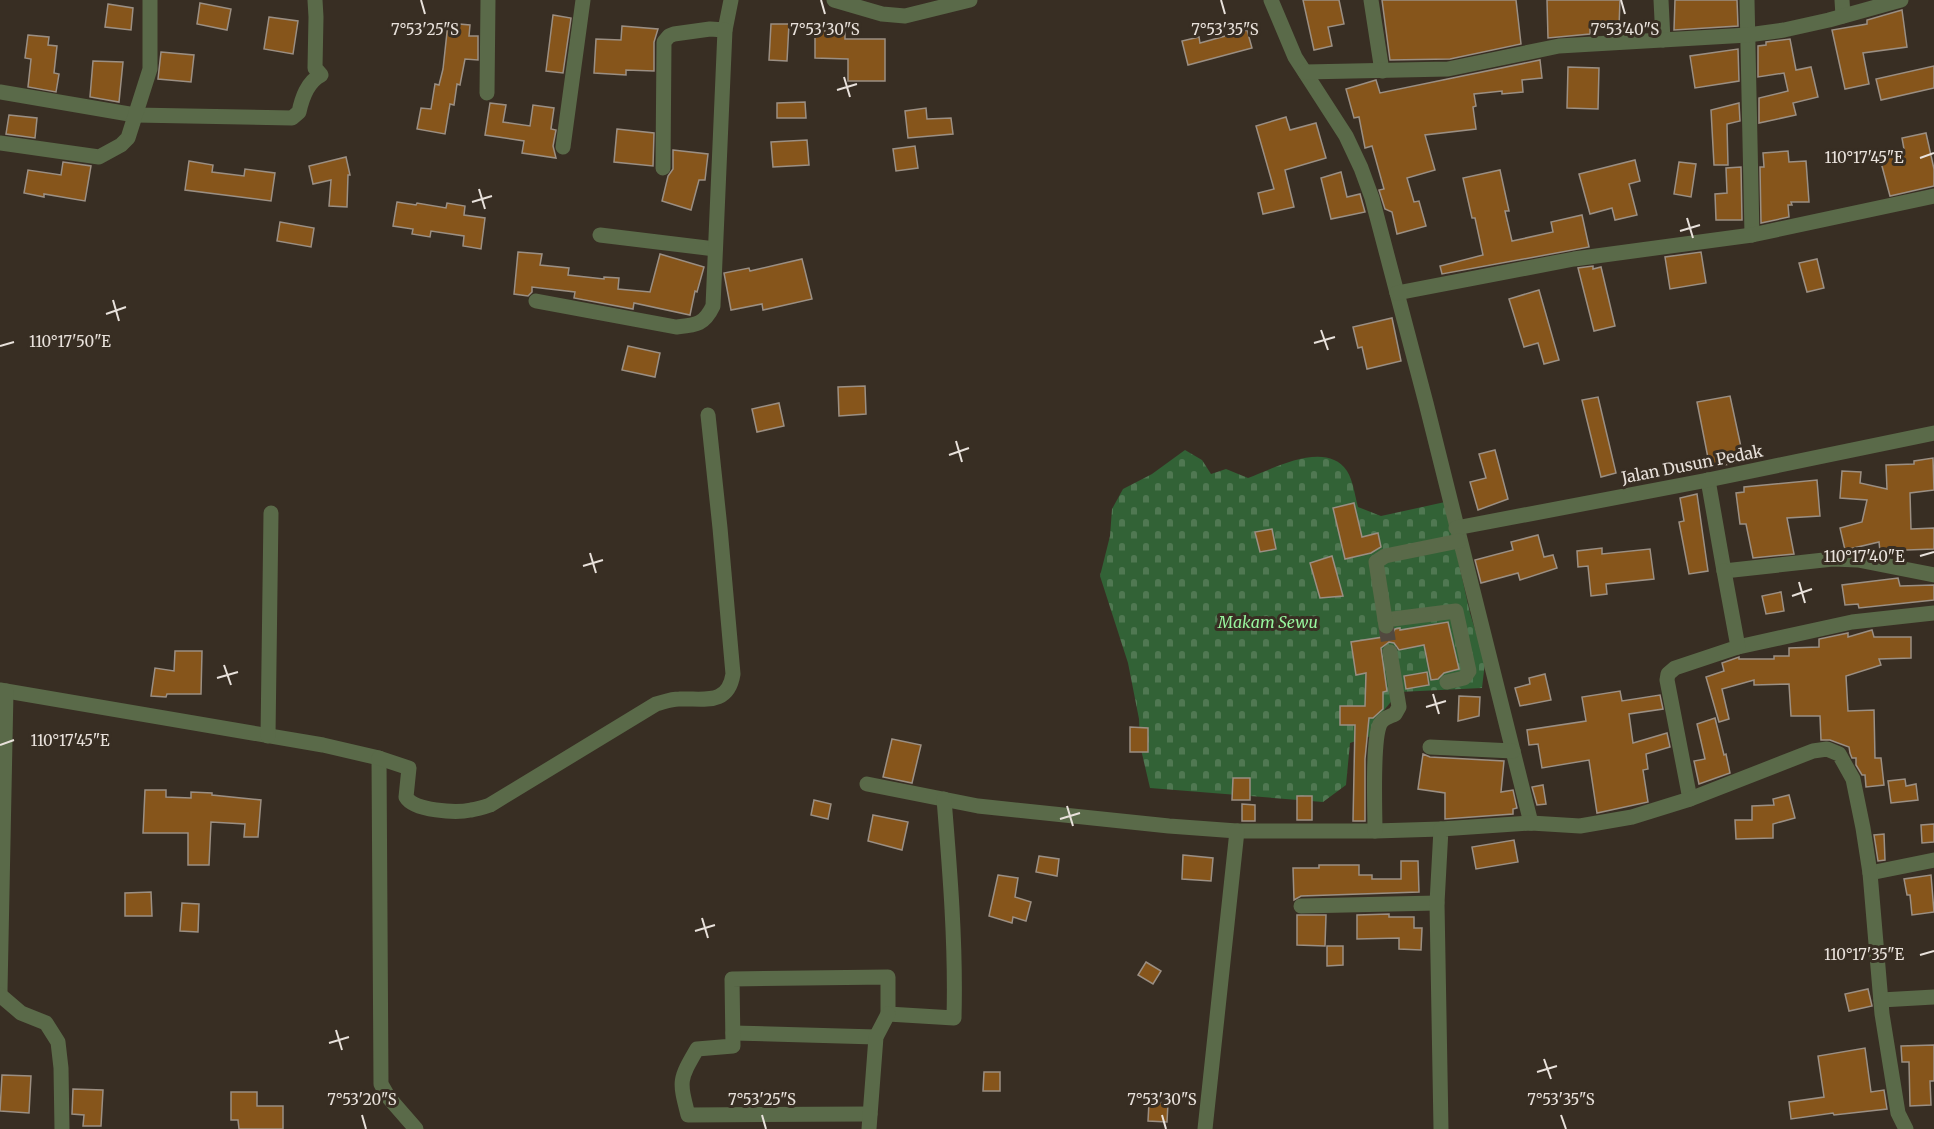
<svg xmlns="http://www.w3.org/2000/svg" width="1934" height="1129" viewBox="0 0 1934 1129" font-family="Merriweather,serif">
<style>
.cemetery{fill:url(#cemetery-stones)}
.building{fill:#86551b;stroke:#9b8f83;stroke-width:1.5}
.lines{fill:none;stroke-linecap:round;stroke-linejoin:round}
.minor-tunnel{stroke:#52493f;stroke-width:15;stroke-dasharray:15 8;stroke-linecap:butt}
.minor{stroke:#5a6a49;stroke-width:15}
.ticks{fill:none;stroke:#e8e1db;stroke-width:2}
.labels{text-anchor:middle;stroke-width:6;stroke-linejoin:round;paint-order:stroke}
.street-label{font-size:16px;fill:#e8e1db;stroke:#382e23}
.park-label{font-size:16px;font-style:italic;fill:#97f59d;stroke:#382e23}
.ticks-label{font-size:15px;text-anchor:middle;fill:#e8e1db;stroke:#382e23;stroke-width:6;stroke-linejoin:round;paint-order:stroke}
</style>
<defs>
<pattern id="cemetery-stones" width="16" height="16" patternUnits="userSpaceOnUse" patternTransform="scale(1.5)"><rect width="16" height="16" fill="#326236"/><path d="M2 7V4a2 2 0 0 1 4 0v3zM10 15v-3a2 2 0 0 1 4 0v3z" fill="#507852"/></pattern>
</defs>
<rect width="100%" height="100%" fill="#382e23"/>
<path class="cemetery" d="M1185,450L1202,460L1211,474L1226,469L1248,478C1275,468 1326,440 1347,471C1353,480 1355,496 1358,507L1381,516L1445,502L1470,613L1485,662L1482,688L1399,692L1376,720L1371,736L1350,743L1346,785L1323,802L1150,788L1140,745L1139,719L1128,663L1100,576L1110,536L1112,509L1123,489L1152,474Z"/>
<g class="building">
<path d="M1303,0H1339L1344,24L1328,27L1332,46L1314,50Z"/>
<path d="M1382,0H1516L1521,44L1450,59L1390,60Z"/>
<path d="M1547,0H1620L1619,27L1590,26V34L1548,38Z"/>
<path d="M1675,0H1737L1738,26L1674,30Z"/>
<path d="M200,3L231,9L227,30L197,24Z"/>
<path d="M108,4L133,8L131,30L105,27Z"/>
<path d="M1902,10L1907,47L1863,53L1869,84L1845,89L1832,30L1867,24V20Z"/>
<path d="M553,15L571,18L563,73L546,71Z"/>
<path d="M269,17L298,21L293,54L264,49Z"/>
<path d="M448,23L470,25L469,36H478V60L465,59L460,85L457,84L454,105L450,104L445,134L417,129L421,108L431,109L435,84L439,85L443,69Z"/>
<path d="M771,24H789L787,61L769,60Z"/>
<path d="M622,26L658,29L654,42V71L626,70V75L594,73L596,39L621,40Z"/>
<path d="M1247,30L1252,48L1188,65L1182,41L1199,37L1200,43Z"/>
<path d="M815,31H845V39H885V81H848V59L815,58Z"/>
<path d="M28,35L49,37L48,45L57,46L54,73L59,74L56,92L28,87L31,59L25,58Z"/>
<path d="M1790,39L1796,70L1811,67L1818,97L1793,103L1796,115L1759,123V98L1788,91L1784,73L1758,77V46L1766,45V42Z"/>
<path d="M1738,49L1739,81L1695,88L1690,56Z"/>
<path d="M161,52L194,55L191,82L158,79Z"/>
<path d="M1540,60L1542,78L1522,80L1523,92L1502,94V91L1474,94L1476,106L1473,107L1476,129L1425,135L1435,170L1407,178L1414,202L1419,201L1426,226L1397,234L1392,212L1385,209L1379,190L1384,189L1372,146L1365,148L1359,117L1354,118L1346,89L1376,80L1380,93Z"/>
<path d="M93,61L123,62L119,102L90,97Z"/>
<path d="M1934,66V88L1881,100L1876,79Z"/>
<path d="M1568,67L1599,68L1598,109L1567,108Z"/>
<path d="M805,102L806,118H777V103Z"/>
<path d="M490,103L506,105L503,122L530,126L533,105L554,108L551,129L556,130L553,146L556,158L522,153L524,141L485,135Z"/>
<path d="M1739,103L1740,121L1727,124L1728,165H1714L1711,110Z"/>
<path d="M926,108L927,119L951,118L953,134L908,138L905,111Z"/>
<path d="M9,115L37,118L35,138L6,134Z"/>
<path d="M1286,117L1290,130L1316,123L1326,158L1285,170L1294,207L1263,214L1258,193L1274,189L1256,126Z"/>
<path d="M617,129L654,133L653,166L614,162Z"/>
<path d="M1926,133L1934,169V186L1890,196L1879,155L1904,149L1902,138Z"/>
<path d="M807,140L809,165L773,167L771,142Z"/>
<path d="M915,146L918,168L896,171L893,149Z"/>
<path d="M673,150L708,154L705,180H699L691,210L662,201L668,176L673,169Z"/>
<path d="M1788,151L1789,162L1806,161L1809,202H1791L1792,205H1788L1789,217L1761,223L1760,167H1764L1763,153Z"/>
<path d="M346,157L350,175H348L347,207L329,206L331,180L313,184L309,166Z"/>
<path d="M1635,160L1640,181L1629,184L1637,215L1615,220L1612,208L1590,214L1579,174Z"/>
<path d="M189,161L213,165L212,172L244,176L245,169L275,173L271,201L185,190Z"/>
<path d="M63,162L91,166L85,201L44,194V197L24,193L28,170L61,175Z"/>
<path d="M1679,162L1696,164L1691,197L1674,194Z"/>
<path d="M1741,167L1742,220H1716L1715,194L1727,193L1726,168Z"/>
<path d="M1500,170L1509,211H1505L1512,241L1553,232L1551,222L1582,215L1589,247L1442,274L1440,266L1483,255L1475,218H1472L1463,178Z"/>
<path d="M1341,172L1347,197L1360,194L1365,212L1331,219L1321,178Z"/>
<path d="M397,202L416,205L417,203L446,208L447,203L465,206L464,215L485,218L481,249L463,246L464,236L431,231L430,237L412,234L413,229L393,226Z"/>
<path d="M280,222L314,228L311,247L277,241Z"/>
<path d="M518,252L542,254L540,265L569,268L568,275L604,279V277L619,278L618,289L650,292L660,254L704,267L697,292L695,291L690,315L634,303L633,309L574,298L575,292L532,287V292L528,296L514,294Z"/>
<path d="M1701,252L1706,283L1670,289L1665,257Z"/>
<path d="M802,259L812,299L763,310L762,304L731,310L724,273L749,268L750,271Z"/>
<path d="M1817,259L1824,288L1807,292L1799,263Z"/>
<path d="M1593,266V269L1601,267L1615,326L1594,331L1578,268Z"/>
<path d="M1539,290L1559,360L1544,364L1538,343L1524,347L1509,299Z"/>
<path d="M1392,318L1401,361L1367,369L1362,347L1358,348L1353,327Z"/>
<path d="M628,346L660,353L655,377L622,370Z"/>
<path d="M865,386L866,414L839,416L838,387Z"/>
<path d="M1730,396L1744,461L1710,468L1697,402Z"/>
<path d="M1598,397L1616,473L1601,477L1582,400Z"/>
<path d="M779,403L784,426L757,432L752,409Z"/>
<path d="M1495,450L1508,499L1478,510L1470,482L1486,478L1479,454Z"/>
<path d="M1933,458L1934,490L1910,493L1911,529L1934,528V549L1880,551L1879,542L1845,550L1840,528L1862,522L1867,500L1840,498L1842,471L1861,472L1860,483L1887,489L1886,465L1914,464V461Z"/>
<path d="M1817,480L1820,516L1787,518L1794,554L1753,558L1746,524H1740L1736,493L1744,492V487Z"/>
<path d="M1697,494L1708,571L1689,574L1679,522L1684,521L1680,498Z"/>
<path d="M1354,503L1362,537L1378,533L1381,547L1371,553L1345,559L1333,508Z"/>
<path d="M1272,529L1276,549L1260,552L1255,532Z"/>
<path d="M1538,535L1544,557L1553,555L1557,568L1520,580L1518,573L1481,583L1475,560L1513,550L1511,542Z"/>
<path d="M1602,548V554L1650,549L1654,579L1606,584L1607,594L1591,596L1588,566L1578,567L1577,551Z"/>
<path d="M1332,556L1343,596L1320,598L1310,563Z"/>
<path d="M1898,578L1900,586L1934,585V600L1859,608L1858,604L1845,605L1842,585Z"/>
<path d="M1781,592L1784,611L1766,614L1762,596Z"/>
<path d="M1448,622L1459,669L1444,673L1438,679L1431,680L1424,645L1399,650L1394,643L1389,642L1381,648L1387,691L1383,692V709L1373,718H1369L1365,759V821H1353L1355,725H1340V706H1365L1366,673L1356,675L1351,642L1383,637V635L1392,634L1395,629L1400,628V630Z"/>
<path d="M1872,630L1874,637H1911V658L1879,659L1881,665L1846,676L1848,711L1874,710L1875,758H1881L1884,785L1866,787L1865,775H1862L1856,765V758H1852L1850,753L1849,747L1830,740H1821L1820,716H1791L1789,684L1754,685V680L1722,689L1729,719L1719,722L1706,677L1724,671L1722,663L1739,657V659H1774V656H1789V648L1819,647V639L1848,633V637Z"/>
<path d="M175,651H202L201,694H167L166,697L151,696L155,668L174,671Z"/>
<path d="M1427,672L1429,685L1406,689L1404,676Z"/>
<path d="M1545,674L1551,700L1520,706L1515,688L1530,684L1529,678Z"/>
<path d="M1620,691L1622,701L1660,695L1663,709L1629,714L1633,743L1667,733L1670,747L1646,754L1648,769L1643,770L1648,802L1597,813L1589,760L1542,768L1538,744L1529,745L1527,730L1586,721L1582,697Z"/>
<path d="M1459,696L1480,697L1479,716L1458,721Z"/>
<path d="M1715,718L1724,755L1726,754L1730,773L1699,784L1694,761L1705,759L1697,724Z"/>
<path d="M1130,727L1148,728V752H1130Z"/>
<path d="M892,739L921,745L912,783L883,777Z"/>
<path d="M1423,754L1430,757L1504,761L1501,792L1513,790L1517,808L1513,809V814L1445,819V793L1418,789Z"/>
<path d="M1233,778H1250V800H1232Z"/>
<path d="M1905,779L1906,786L1916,784L1918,800L1891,803L1888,781Z"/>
<path d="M1543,785L1546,804L1537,805L1532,787Z"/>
<path d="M145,790H166V797L191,798V792L212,793V795L261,800L258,837H244L245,824L211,822L209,865H188V833H143Z"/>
<path d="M1789,795L1795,818L1773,824V838L1736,839L1735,820H1752V806L1774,805L1773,799Z"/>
<rect x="1297" y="796" width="15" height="24"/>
<path d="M814,800L831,804L828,819L811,815Z"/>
<path d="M1242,804L1255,805V821H1242Z"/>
<path d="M873,815L908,822L902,850L868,841Z"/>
<path d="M1934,824V842L1922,843L1921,825Z"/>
<path d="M1884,834L1885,860L1878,861L1874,835Z"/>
<path d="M1514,840L1518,862L1476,869L1472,847Z"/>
<path d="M1183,855L1213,858L1211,881L1182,879Z"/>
<path d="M1039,856L1059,859L1057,876L1036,872Z"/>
<path d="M1401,861H1418L1419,892L1301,896L1294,900L1293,868H1319V865H1359V875H1372V879H1401Z"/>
<path d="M998,875L1018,878L1015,897L1031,902L1026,921L1013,917L1012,923L989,916Z"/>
<path d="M1931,875L1934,912L1912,915L1910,895H1907L1904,879Z"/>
<path d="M151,892L152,916H125V893Z"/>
<path d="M182,903L199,904L198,932L180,931Z"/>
<path d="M1389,914V917H1414V928H1422L1421,950L1399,949V938L1357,939V915Z"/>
<path d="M1297,915H1326L1325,946L1297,945Z"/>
<path d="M1327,946H1343V965L1327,966Z"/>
<path d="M1146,962L1161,971L1153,984L1138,975Z"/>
<path d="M1868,989L1872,1006L1849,1011L1845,994Z"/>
<path d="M1934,1045V1081H1930L1931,1105L1910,1106L1909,1062H1902L1901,1046Z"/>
<path d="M1865,1048L1871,1092L1884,1090L1887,1109L1834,1115L1833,1113L1791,1119L1789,1102L1824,1097L1818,1056Z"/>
<path d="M984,1072H1000V1091H983Z"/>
<path d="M2,1075L31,1076L29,1113L0,1111Z"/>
<path d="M73,1089L103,1090L101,1126H83L84,1115L72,1114Z"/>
<path d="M231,1092H257V1106H283V1129H239L238,1120H231Z"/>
<path d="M1149,1102L1168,1103L1167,1122L1148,1121Z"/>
</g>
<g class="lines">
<path class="minor-tunnel" d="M1386,626L1390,652"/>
<g class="minor">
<path d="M834,0L882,14L905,16L970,0"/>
<path d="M1271,0L1295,57L1346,136L1361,168L1372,198L1426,403L1531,823"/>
<path d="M1371,0L1382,71"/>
<path d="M1661,0L1663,40"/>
<path d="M1747,0L1752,235"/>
<path d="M1842,0L1843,16"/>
<path d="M1305,72L1448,69L1559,46L1748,35L1784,30L1829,20L1901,0"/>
<path d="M0,92L135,115L292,118L299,112C302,98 307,82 321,75L315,68L316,17L315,0"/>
<path d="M487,93L488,0"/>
<path d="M0,143L99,157L121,145L128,138L150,69V0"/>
<path d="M563,147L583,0"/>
<path d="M663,168L664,42L669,36L674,34L710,29L725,30L731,0"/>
<path d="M600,235L715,249"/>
<path d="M1397,293L1574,259L1752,235L1934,196"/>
<path d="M536,301L676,327C696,325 704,325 713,306L725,30"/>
<path d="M1708,480L1724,571L1833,559L1858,560L1934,575"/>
<path d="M1456,528L1708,480L1934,433"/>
<path d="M1385,620L1456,611L1469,671L1464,678L1447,682"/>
<path d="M1386,626L1376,562L1385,556L1459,541"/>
<path d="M1738,647L1852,622L1934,613"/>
<path d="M0,690L323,745L379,758L381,1084L389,1098L416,1129"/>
<path d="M268,736L271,513"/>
<path d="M1430,747L1513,751"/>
<path d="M379,758L409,768L406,797C414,811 456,813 471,810C478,809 484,807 490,805L656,704C664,702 671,699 679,699C704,698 728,706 733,674L720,528L708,415"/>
<path d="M867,784L978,806L1169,826L1237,831H1375L1441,829"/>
<path d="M1690,799L1667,680L1668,674L1675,668L1738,647L1724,571"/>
<path d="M1375,831C1375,809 1372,741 1380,724C1383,718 1389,717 1395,714L1399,707L1390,652"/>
<path d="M1870,873L1934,860"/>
<path d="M1301,906L1437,903"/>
<path d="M0,991L6,691"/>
<path d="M0,995L21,1013L46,1023L58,1042L61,1068L62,1129"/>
<path d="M1881,1000L1934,997"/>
<path d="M733,1033L876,1037"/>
<path d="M870,1114L688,1115C679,1080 679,1080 697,1049L733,1046L732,979L888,977V1014L954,1018C956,945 950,872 944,799"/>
<path d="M869,1129L876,1037L888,1014"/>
<path d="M1205,1129L1237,831"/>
<path d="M1441,1129L1437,903L1441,829L1531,823L1580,826L1632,817L1690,799L1813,751L1827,749L1839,754L1853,779L1863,828L1870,873L1882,1014L1898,1113L1906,1129"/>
</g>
</g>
<path class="ticks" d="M421,0L425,14M821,0L825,14M1221,0L1225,14M1621,0L1625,14M844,77L850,97M837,90L857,84M1920,158L1934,153M479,189L485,209M472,202L492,196M1687,218L1693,238M1680,231L1700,225M113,300L119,321M106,314L126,307M1321,330L1328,350M1314,343L1335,337M0,346L14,342M956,441L962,462M949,455L969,448M590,553L596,573M1920,556L1934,552M583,566L603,560M1799,582L1805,603M1792,596L1812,589M224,665L231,685M217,678L238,672M1433,694L1439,714M1426,707L1446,701M0,745L14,740M1067,806L1073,826M1060,819L1080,813M702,918L708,938M695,931L715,925M1920,955L1934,951M336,1030L342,1050M329,1043L349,1037M1544,1059L1551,1079M1537,1072L1557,1066M362,1115L366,1129M762,1115L766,1129M1162,1115L1166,1129M1561,1115L1566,1129"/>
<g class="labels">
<g class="street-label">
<text transform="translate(1692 464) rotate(-11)" y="6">Jalan Dusun Pedak</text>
</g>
<g class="park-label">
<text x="1268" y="628">Makam Sewu</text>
</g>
</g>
<g class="ticks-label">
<text x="425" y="35">7°53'25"S</text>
<text x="825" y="35">7°53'30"S</text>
<text x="1225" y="35">7°53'35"S</text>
<text x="1625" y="35">7°53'40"S</text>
<text x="1864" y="163">110°17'45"E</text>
<text x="70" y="347">110°17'50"E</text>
<text x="1864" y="562">110°17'40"E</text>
<text x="70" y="746">110°17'45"E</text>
<text x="1864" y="960">110°17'35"E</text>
<text x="362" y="1105">7°53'20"S</text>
<text x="762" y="1105">7°53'25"S</text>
<text x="1162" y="1105">7°53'30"S</text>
<text x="1561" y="1105">7°53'35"S</text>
</g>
</svg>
